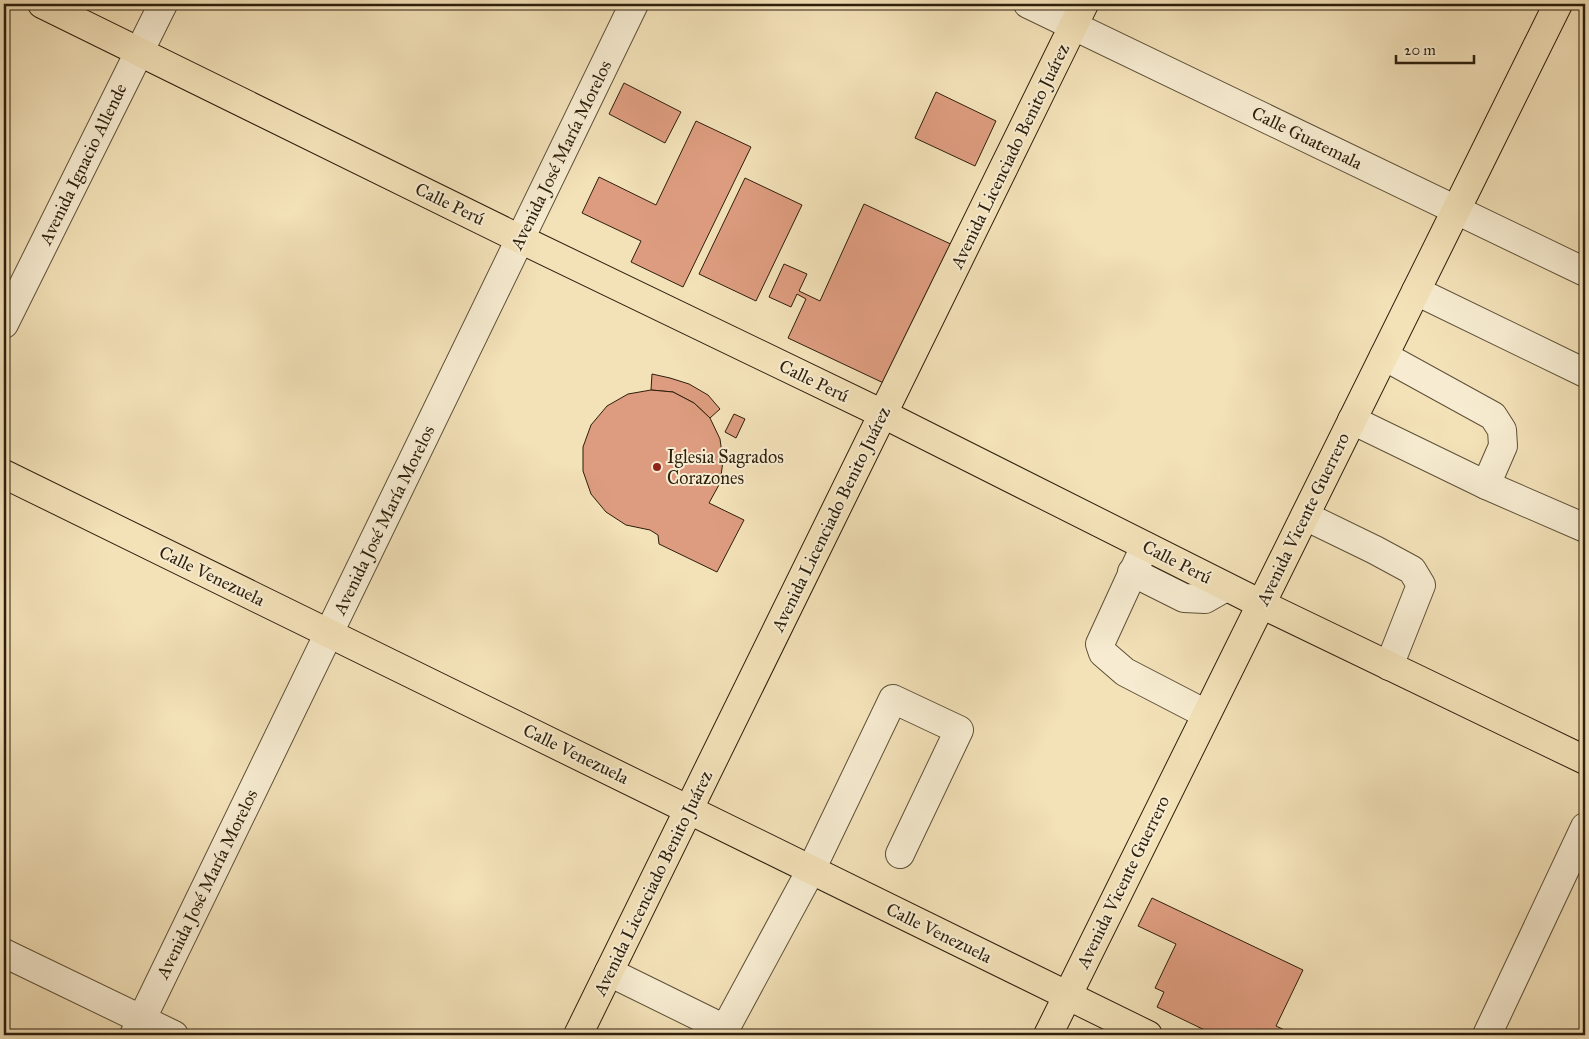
<svg xmlns="http://www.w3.org/2000/svg" width="1589" height="1039" viewBox="0 0 1589 1039" font-family="'IM FELL Great Primer',serif">
<style>
.building{fill:#dd9c7f;stroke:#2d1f0c}
.lines{fill:none;stroke-linecap:round;stroke-linejoin:round}
.minor-casing{stroke:#5e5037;stroke-width:30}
.major-casing{stroke:#2d1f0c;stroke-width:30}
.minor{stroke:#f7ecd1;stroke-width:28}
.major{stroke:#f3e1b8;stroke-width:28}
.poi-dot{fill:#8f2418;stroke:#f7ecd1;stroke-width:2}
.labels{text-anchor:middle;stroke-width:4;stroke-linejoin:round;paint-order:stroke}
.street-label{font-size:18px;fill:#2d1f0c;stroke:#f7ecd1}
.poi-label{font-size:18px;fill:#2d1f0c;stroke:#f7ecd1;text-anchor:start}
</style>
<rect width="100%" height="100%" fill="#f3e1b8"/>
<filter id="stains"><feTurbulence type="fractalNoise" baseFrequency=".004" numOctaves="4"/><feColorMatrix values="0 0 0 0 .2 0 0 0 0 .09 0 0 0 0 .02 0 0 0 .5 -.17"/></filter>
<radialGradient id="worn" r=".72"><stop offset=".6" stop-color="#630" stop-opacity="0"/><stop offset="1" stop-color="#630" stop-opacity=".3"/></radialGradient>
<g class="building">
<path d="M624,83L681,112L665,143L609,114Z"/>
<path d="M936,92L996,121L975,166L915,138Z"/>
<path d="M696,121L751,147L683,287L631,262L641,241L582,213L599,177L656,205Z"/>
<path d="M745,178L802,205L756,301L699,274Z"/>
<path d="M864,204L955,246L890,386L788,338L806,299L797,294L791,307L769,297L784,264L807,274L799,291L820,301Z"/>
<path d="M652,374L670,378L689,384L708,395L720,409L710,418L694,403L673,392L651,390Z"/>
<path d="M651,390L673,392L694,403L710,418L720,439L723,461L720,483L709,503L744,520L717,572L659,544L658,535L650,530L626,525L606,512L591,494L583,471V447L591,425L607,406L628,394Z"/>
<path d="M734,414L745,419L736,438L725,432Z"/>
<path d="M1152,898L1303,970L1276,1026L1295,1035H1215L1157,1007L1164,992L1155,988L1176,944L1138,926Z"/>
</g>
<g class="lines">
<defs>
<g id="minor">
<path d="M1028,4L1585,272"/>
<path d="M1416,291L1585,373"/>
<path d="M4,324L163,4"/>
<path d="M1384,356L1493,416L1502,430L1503,446L1486,485"/>
<path d="M1352,420L1486,485L1585,528"/>
<path d="M1305,516L1375,550L1412,570L1421,585L1389,666"/>
<path d="M1145,546L1100,644L1103,653L1125,672L1206,714"/>
<path d="M1132,572L1184,598L1205,599L1226,587"/>
<path d="M4,953L174,1035"/>
<path d="M609,972L725,1029L811,870L893,699L959,730L900,854"/>
<path d="M134,1035L634,4"/>
<path d="M1487,1035L1585,827"/>
</g>
<g id="major">
<path d="M42,4L520,239L883,414L1261,604L1585,760"/>
<path d="M4,474L1148,1035"/>
<path d="M578,1035L1084,4"/>
<path d="M1048,1035L1558,4"/>
</g>
</defs>
<use href="#minor" class="minor-casing"/>
<use href="#major" class="major-casing"/>
<use href="#minor" class="minor"/>
<use href="#major" class="major"/>
</g>
<circle class="poi-dot" cx="657" cy="467" r="5"/>
<g class="labels">
<g class="street-label">
<text transform="translate(1307 138) rotate(26)" y="6">Calle Guatemala</text>
<text transform="translate(561 155) rotate(-64)" y="6">Avenida José María Morelos</text>
<text transform="translate(1010 156) rotate(-64)" y="6">Avenida Licenciado Benito Juárez</text>
<text transform="translate(83 164) rotate(-64)" y="6">Avenida Ignacio Allende</text>
<text transform="translate(450 204) rotate(26)" y="6">Calle Perú</text>
<text transform="translate(814 381) rotate(26)" y="6">Calle Perú</text>
<text transform="translate(831 519) rotate(-64)" y="6">Avenida Licenciado Benito Juárez</text>
<text transform="translate(1303 519) rotate(-64)" y="6">Avenida Vicente Guerrero</text>
<text transform="translate(384 520) rotate(-64)" y="6">Avenida José María Morelos</text>
<text transform="translate(1177 562) rotate(27)" y="6">Calle Perú</text>
<text transform="translate(212 576) rotate(26)" y="6">Calle Venezuela</text>
<text transform="translate(576 754) rotate(26)" y="6">Calle Venezuela</text>
<text transform="translate(1123 882) rotate(-64)" y="6">Avenida Vicente Guerrero</text>
<text transform="translate(653 883) rotate(-64)" y="6">Avenida Licenciado Benito Juárez</text>
<text transform="translate(207 884) rotate(-64)" y="6">Avenida José María Morelos</text>
<text transform="translate(939 933) rotate(26)" y="6">Calle Venezuela</text>
</g>
<g class="poi-label">
<text x="667" y="463">Iglesia Sagrados<tspan x="667" dy="21">Corazones</tspan></text>
</g>
</g>
<rect width="1589" height="1039" fill="none" stroke="#f3e1b8" stroke-width="20"/>
<rect x="5" y="5" width="1579" height="1029" fill="none" stroke="#2d1f0c" stroke-width="2.5"/>
<rect x="10" y="10" width="1569" height="1019" fill="none" stroke="#2d1f0c"/>
<path d="M1396 55v8h78v-8" fill="none" stroke="#2d1f0c" stroke-width="2.5"/>
<text x="1404" y="55" font-size="15" fill="#2d1f0c" stroke="#f7ecd1" stroke-width="4" paint-order="stroke">20 m</text>
<rect width="100%" height="100%" filter="url(#stains)"/>
<rect width="100%" height="100%" fill="url(#worn)"/>
</svg>
